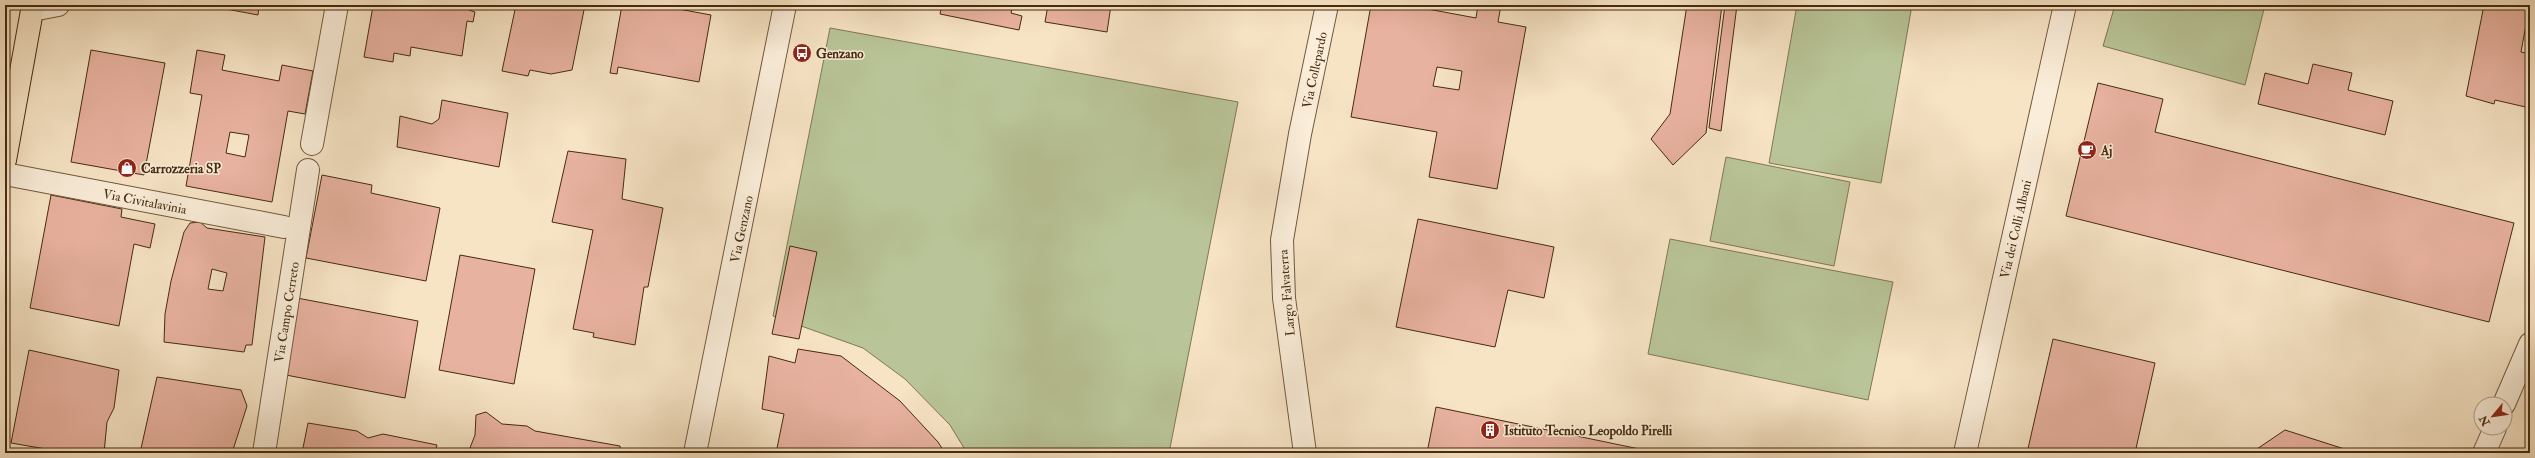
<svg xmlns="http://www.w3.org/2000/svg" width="2535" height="458" viewBox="0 0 2535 458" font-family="'IM FELL Double Pica',serif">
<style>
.green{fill:#b9c598;stroke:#807853}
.building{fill:#e8b2a0;stroke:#462b0e;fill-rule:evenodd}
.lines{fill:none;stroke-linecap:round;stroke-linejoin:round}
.minor-casing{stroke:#72593c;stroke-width:24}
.major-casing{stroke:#462b0e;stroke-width:24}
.minor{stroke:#faedd9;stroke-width:22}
.major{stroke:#f7e4c5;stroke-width:22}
.labels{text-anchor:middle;stroke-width:3;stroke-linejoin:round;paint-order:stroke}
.poi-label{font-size:13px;font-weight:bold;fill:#462b0e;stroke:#faedd9;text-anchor:start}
.street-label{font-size:13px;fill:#462b0e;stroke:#faedd9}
</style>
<rect width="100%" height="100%" fill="#f7e4c5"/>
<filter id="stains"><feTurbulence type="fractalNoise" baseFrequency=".005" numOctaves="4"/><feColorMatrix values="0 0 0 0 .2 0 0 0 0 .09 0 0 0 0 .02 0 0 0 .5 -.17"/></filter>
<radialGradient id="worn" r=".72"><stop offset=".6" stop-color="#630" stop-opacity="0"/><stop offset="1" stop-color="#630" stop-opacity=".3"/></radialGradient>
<g class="green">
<path d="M1797,5H1912L1881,183L1769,163Z"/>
<path d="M2115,5H2265L2245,85L2103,46Z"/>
<path d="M830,28L1238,102L1169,453H967L950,425L905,379L863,348L773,316Z"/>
<path d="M1726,157L1850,182L1834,266L1710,241Z"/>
<path d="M1670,239L1893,282L1868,400L1648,354Z"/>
</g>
<g class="building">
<path d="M205,5H259L258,15Z"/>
<path d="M389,5H470L469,10L475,12L473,22L467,21L462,56L411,47L410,56L394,53L393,62L364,57L373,6L389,9Z"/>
<path d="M516,5H585L572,70L551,74L530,70L528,76L502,71Z"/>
<path d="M622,5H657L711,15L699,82L618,67L617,74L610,73Z"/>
<path d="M942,5H1013L1011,13L1022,16L1019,30L940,14Z"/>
<path d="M1048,5H1111L1107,32L1045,22Z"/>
<path d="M1371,5H1406L1476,18L1478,5H1501L1498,22L1526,27L1497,189L1429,177L1437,132L1351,117ZM1437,67L1462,71L1459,90L1433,86Z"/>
<path d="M1687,5H1722L1706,133L1673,165L1651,139L1670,114Z"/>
<path d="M1725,5H1737L1721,131L1709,128Z"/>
<path d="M2484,5H2530V20L2527,19L2521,52L2530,54V108L2495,100L2494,104L2466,96Z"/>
<path d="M91,50L165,63L144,175L71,162Z"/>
<path d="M197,50L225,55L222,70L279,81L282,65L313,71L305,114L288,111L272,202L186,186L202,95L190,93ZM230,132L249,135L245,157L226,153Z"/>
<path d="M2313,64L2352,73L2348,90L2393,101L2385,135L2258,104L2265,73L2308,84Z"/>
<path d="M2098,83L2163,99L2155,132L2514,223L2489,322L2066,216Z"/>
<path d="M442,100L508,113L499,167L397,147L400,116L432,124L439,119Z"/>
<path d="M568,151L626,159L622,199L663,208L648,287H644L635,345L593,337L594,333L573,329L593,230L552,222Z"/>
<path d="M322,175L372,185L371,193L440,208L426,281L306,258Z"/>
<path d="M51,195L122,209L121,217L155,224L150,248L134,244L119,326L30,308Z"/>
<path d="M1418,219L1554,247L1544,298L1508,290L1495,347L1396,327Z"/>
<path d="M200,222L207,228L265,237L252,345H246L244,352L164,342L165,314L171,281L184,232L190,223ZM212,269L227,273L223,291L208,289Z"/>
<path d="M790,246L817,252L799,339L772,334Z"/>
<path d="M460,255L535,269L514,384L439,370Z"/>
<path d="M297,298L418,321L405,398L286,375Z"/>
<path d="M2053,339L2155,363L2135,453H2027Z"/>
<path d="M798,349L841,356L900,401L938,442L945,453H776L784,414L762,409L769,356L795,363Z"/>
<path d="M29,350L119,370L114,408L107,422L104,453H69L11,443Z"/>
<path d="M157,377L241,390L247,406L232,453H140Z"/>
<path d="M1436,407L1659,453H1427Z"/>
<path d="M486,412L502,424L527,426L535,431L620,446L621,453H546L527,449L529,453H468L475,435L476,415Z"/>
<path d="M308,423L357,431L368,438L383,434L437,445L435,453H302Z"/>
<path d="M2285,430L2357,453H2251Z"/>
</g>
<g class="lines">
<defs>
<g id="minor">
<path d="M32,10L58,5"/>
<path d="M312,144L337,5"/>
<path d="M5,174L284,227"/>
<path d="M2504,404L2530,344"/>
<path d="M264,453L308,170"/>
<path d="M695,453L785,5"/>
<path d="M1305,453L1284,298L1282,240L1300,134L1327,5"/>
<path d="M1965,453L2065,5"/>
<path d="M2484,453L2495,428"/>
</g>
<path id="major" d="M5,160L33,5"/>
</defs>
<use href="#minor" class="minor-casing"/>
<use href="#major" class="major-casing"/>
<use href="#minor" class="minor"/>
<use href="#major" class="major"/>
</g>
<defs>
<symbol id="bus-disc" viewBox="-11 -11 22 22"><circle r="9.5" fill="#8f2418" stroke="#faedd9"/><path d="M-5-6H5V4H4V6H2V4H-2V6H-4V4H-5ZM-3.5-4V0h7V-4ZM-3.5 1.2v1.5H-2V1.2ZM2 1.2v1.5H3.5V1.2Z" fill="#fff"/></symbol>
<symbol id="cafe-disc" viewBox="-11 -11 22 22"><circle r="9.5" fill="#8f2418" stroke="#faedd9"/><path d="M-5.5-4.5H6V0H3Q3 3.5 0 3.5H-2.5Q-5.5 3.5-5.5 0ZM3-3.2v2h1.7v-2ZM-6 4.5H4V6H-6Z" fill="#fff"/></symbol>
<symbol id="shop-disc" viewBox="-11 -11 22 22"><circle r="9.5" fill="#8f2418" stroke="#faedd9"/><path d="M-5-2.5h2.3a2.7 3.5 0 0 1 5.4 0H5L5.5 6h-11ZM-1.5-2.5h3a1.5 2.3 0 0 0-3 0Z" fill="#fff"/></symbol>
<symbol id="building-disc" viewBox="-11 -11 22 22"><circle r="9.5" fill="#8f2418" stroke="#faedd9"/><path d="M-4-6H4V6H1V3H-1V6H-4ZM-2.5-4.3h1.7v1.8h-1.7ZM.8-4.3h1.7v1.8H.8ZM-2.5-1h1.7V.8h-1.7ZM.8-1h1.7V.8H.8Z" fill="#fff"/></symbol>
</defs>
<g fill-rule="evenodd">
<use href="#bus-disc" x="791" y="42" width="22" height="22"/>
<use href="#cafe-disc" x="2076" y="139" width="22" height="22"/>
<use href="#shop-disc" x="116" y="157" width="22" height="22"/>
<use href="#building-disc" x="1479" y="419" width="22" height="22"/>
</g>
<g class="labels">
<g class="poi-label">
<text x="816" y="58">Genzano</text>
<text x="2101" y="155">Aj</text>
<text x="141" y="173">Carrozzeria SP</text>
<text x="1504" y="435">Istituto Tecnico Leopoldo Pirelli</text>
</g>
<g class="street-label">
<text transform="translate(1314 70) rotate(-78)" y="5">Via Collepardo</text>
<text transform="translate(145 201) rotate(11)" y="5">Via Civitalavinia</text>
<text transform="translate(741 229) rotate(-78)" y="5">Via Genzano</text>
<text transform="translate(2015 229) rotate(-77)" y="5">Via dei Colli Albani</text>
<text transform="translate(1286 293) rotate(-95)" y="5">Largo Falvaterra</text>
<text transform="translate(286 312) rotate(-81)" y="5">Via Campo Cerreto</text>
</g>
</g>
<rect width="2535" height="458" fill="none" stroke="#f7e4c5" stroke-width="20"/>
<rect x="6" y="6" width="2523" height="446" fill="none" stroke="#462b0e" stroke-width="2"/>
<rect x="10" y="10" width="2515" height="438" fill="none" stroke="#462b0e"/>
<g transform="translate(2493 416) rotate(241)"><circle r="19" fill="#faedd9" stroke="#b29f88"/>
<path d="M0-3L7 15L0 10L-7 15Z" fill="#8f2418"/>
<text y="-6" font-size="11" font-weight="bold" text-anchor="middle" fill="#462b0e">N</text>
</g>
<rect width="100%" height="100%" filter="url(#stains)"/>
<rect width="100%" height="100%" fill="url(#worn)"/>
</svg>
